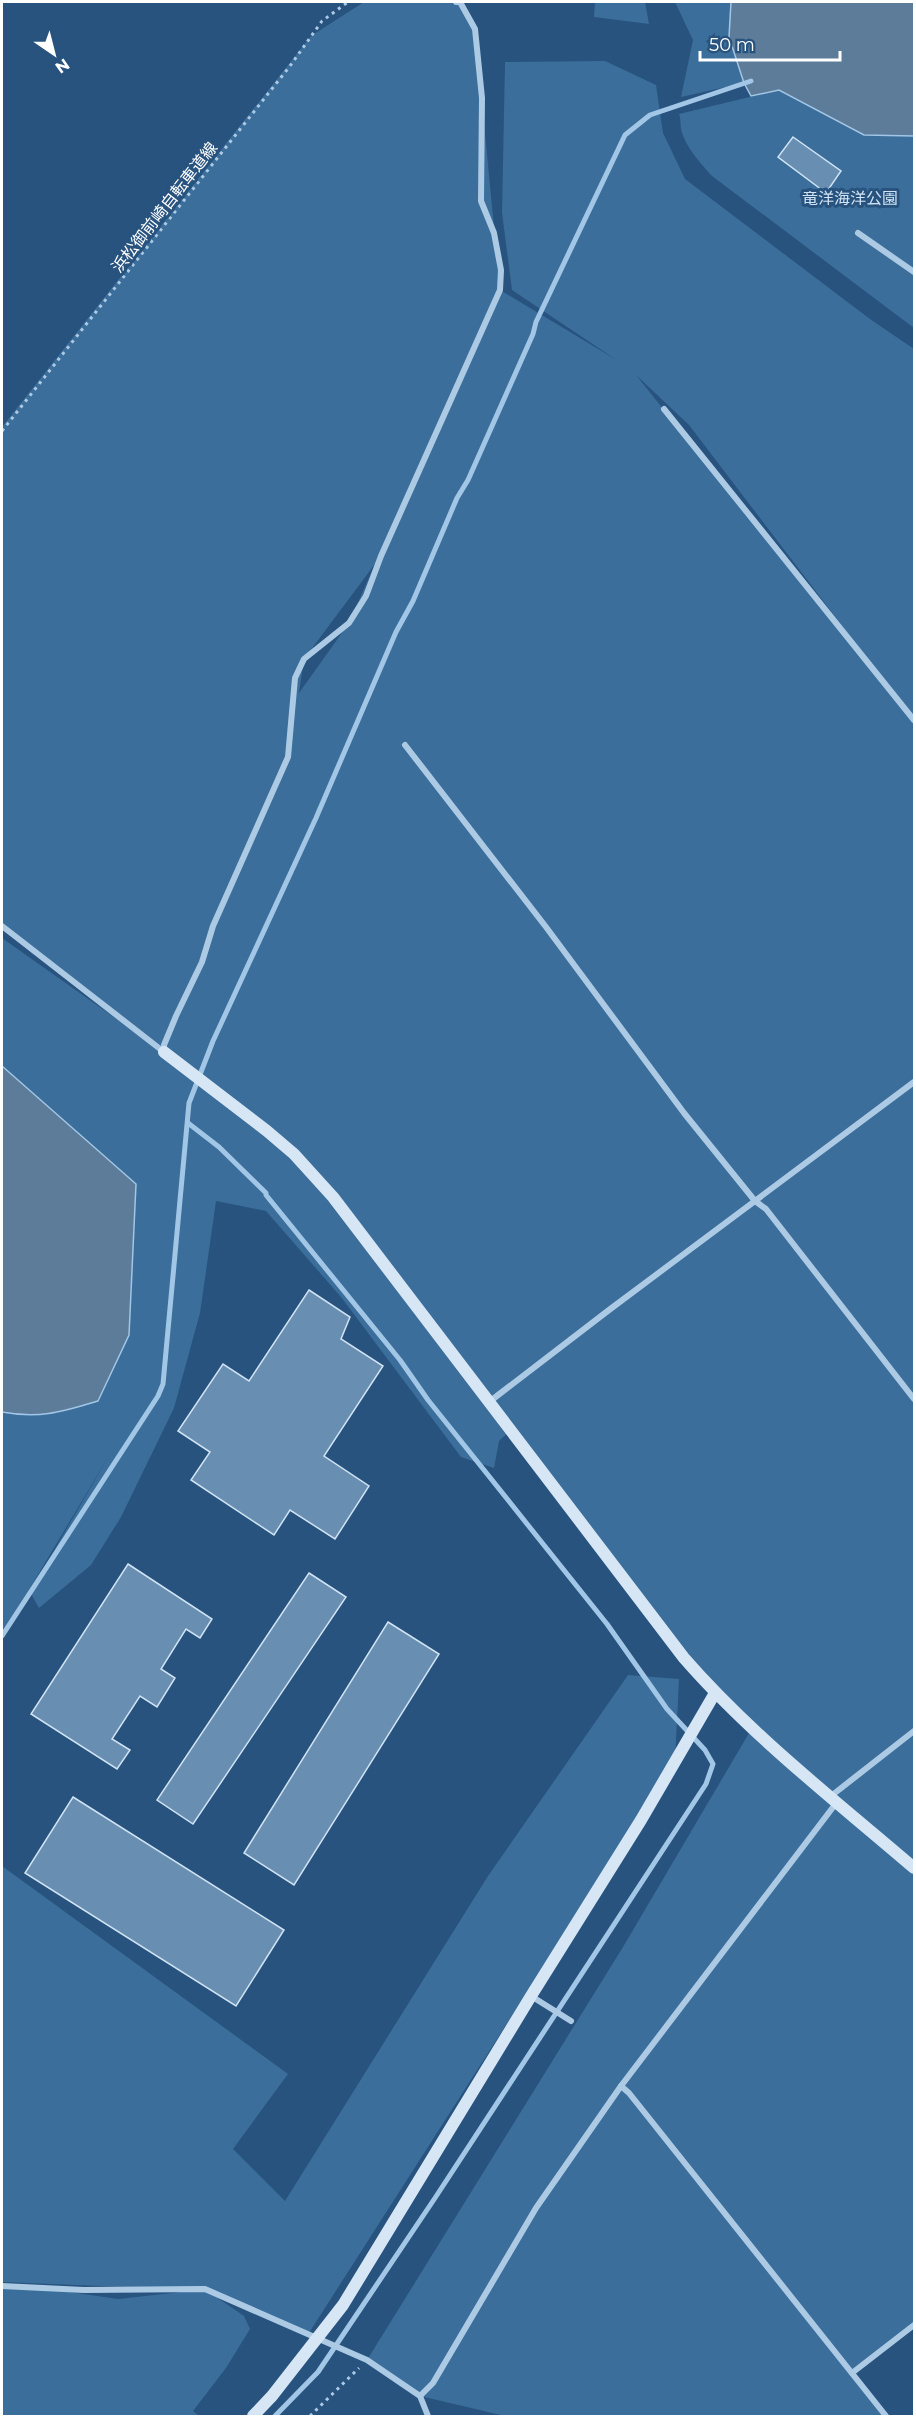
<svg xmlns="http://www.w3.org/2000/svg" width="916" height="2418" viewBox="0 0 916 2418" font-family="Montserrat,'Noto Sans JP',sans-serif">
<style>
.green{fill:#3b6e9b;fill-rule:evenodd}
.water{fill:#5c7c9a;stroke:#a2c6e5;stroke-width:1.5}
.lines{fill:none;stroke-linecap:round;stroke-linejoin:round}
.stream{stroke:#a2c6e5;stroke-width:5}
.building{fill:#688fb2;stroke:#d0e3f4;stroke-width:1.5}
.path{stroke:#adcae5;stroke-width:3;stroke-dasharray:3 4.5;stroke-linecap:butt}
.street{stroke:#adcae5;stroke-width:6}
.secondary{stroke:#d6e6f5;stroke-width:12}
.labels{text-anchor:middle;stroke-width:6;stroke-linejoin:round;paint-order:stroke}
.park-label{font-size:16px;fill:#d0e3f4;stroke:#27537e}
.street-label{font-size:16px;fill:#fff;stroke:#27537e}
</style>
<rect width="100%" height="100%" fill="#27537e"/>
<g class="green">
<path d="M364,2H460L475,29L500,290L615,359L512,290L502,213L505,62L605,61L656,85L663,133L685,179L870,319L914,349V720L689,425L636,375L914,722V2325L852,2373L886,2416H505L420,2396L367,2360L623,1947L752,1728L715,1693L510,1431L499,1441L494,1468L461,1457L341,1297L266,1211L216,1201L200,1313L174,1408L121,1517L91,1565L39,1608L30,1592L110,1454L2,1635V938L152,1044L48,962L2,930V427L311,36ZM375,564L349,623L299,693L304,659Z"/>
<path d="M595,2H645L649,24L594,17Z"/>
<path d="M675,2H735L744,83L681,97L693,40Z"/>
<path d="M779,90L864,135L914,136V328L712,176C701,164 683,144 681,128C680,122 681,119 679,114Z"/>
<path d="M628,1675L679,1679L675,1761L307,2336L209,2292L244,2316L250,2329L226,2368L193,2411L199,2416H2V2286L42,2288L118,2299L199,2290L2,2282V1866L288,2074L233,2149L285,2201L488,1876Z"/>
</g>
<g class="water">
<path d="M731,2H914V136L864,135L779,90L751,96L744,83L729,37Z"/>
<path d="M2,1066L136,1184L129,1335L98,1401C61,1412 40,1419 2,1412Z"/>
</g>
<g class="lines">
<g class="stream">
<path d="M188,1123L219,1147L266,1193V1195L400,1360L428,1400L607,1624L667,1709L705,1750L713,1764L706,1784L435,2198L318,2372L275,2416"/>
<path d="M2,1636L158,1396L163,1384L189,1103L213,1041L316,818L396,632L413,601L457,498L468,480L533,334L536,322L625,135L650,115L751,81"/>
</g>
</g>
<g class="building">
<path d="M793,137L841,171L826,193L778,157Z"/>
<path d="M309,1290L350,1317L341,1339L383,1366L324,1456L369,1486L335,1539L290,1510L274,1535L191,1480L210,1452L178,1431L223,1364L249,1381Z"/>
<path d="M128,1564L212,1619L200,1638L186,1629L161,1669L175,1678L157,1707L140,1696L112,1739L130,1750L117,1769L31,1714Z"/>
<path d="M309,1573L346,1597L193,1824L157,1800Z"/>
<path d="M388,1622L439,1654L294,1885L244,1853Z"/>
<path d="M73,1797L284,1930L236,2006L25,1873Z"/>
</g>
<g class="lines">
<g class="path">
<path d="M2,431L290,66L322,21L348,2"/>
<path d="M310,2416L359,2368"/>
</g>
<g class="street">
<path d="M858,233L914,272"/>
<path d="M664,409L914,720"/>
<path d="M405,745L546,927L684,1113L755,1201L766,1209L914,1399"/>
<path d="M2,926L164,1052V1045L176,1016L202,962L213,926L288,757L295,678L304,659L349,623L366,596L381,556L500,290L501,270L494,233L481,201L482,98L475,29L460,2H456"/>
<path d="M489,1402L609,1310L914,1082"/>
<path d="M831,1796L914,1731"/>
<path d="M531,1996L571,2021"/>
<path d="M621,2086L629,2093L886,2416"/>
<path d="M2,2286L84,2290L205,2289L367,2360L420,2396L428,2416"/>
<path d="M852,2373L914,2325"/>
<path d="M420,2396L433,2383L536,2208L621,2086L837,1802"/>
</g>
<g class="secondary">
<path d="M164,1052L267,1131L294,1154L333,1197L684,1658C752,1736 836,1801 914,1868"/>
<path d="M253,2416L272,2396L343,2305L531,1996L641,1820L715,1693"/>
</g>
</g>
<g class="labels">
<g class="park-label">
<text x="850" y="204">竜洋海洋公園</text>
</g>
<g class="street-label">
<text transform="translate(164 207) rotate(-52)" y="6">浜松御前崎自転車道線</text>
</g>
</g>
<rect width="916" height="2418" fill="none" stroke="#ffffff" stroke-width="6"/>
<g transform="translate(54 54) rotate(145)" stroke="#27537e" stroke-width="4.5" paint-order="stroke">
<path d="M0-4.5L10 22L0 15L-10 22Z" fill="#ffffff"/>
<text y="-9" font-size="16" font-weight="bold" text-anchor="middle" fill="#ffffff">N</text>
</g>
<path d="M700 51v9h140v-9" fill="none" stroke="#ffffff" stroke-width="3"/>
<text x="709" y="51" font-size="18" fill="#ffffff" stroke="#27537e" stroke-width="4.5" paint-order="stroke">50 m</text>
</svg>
